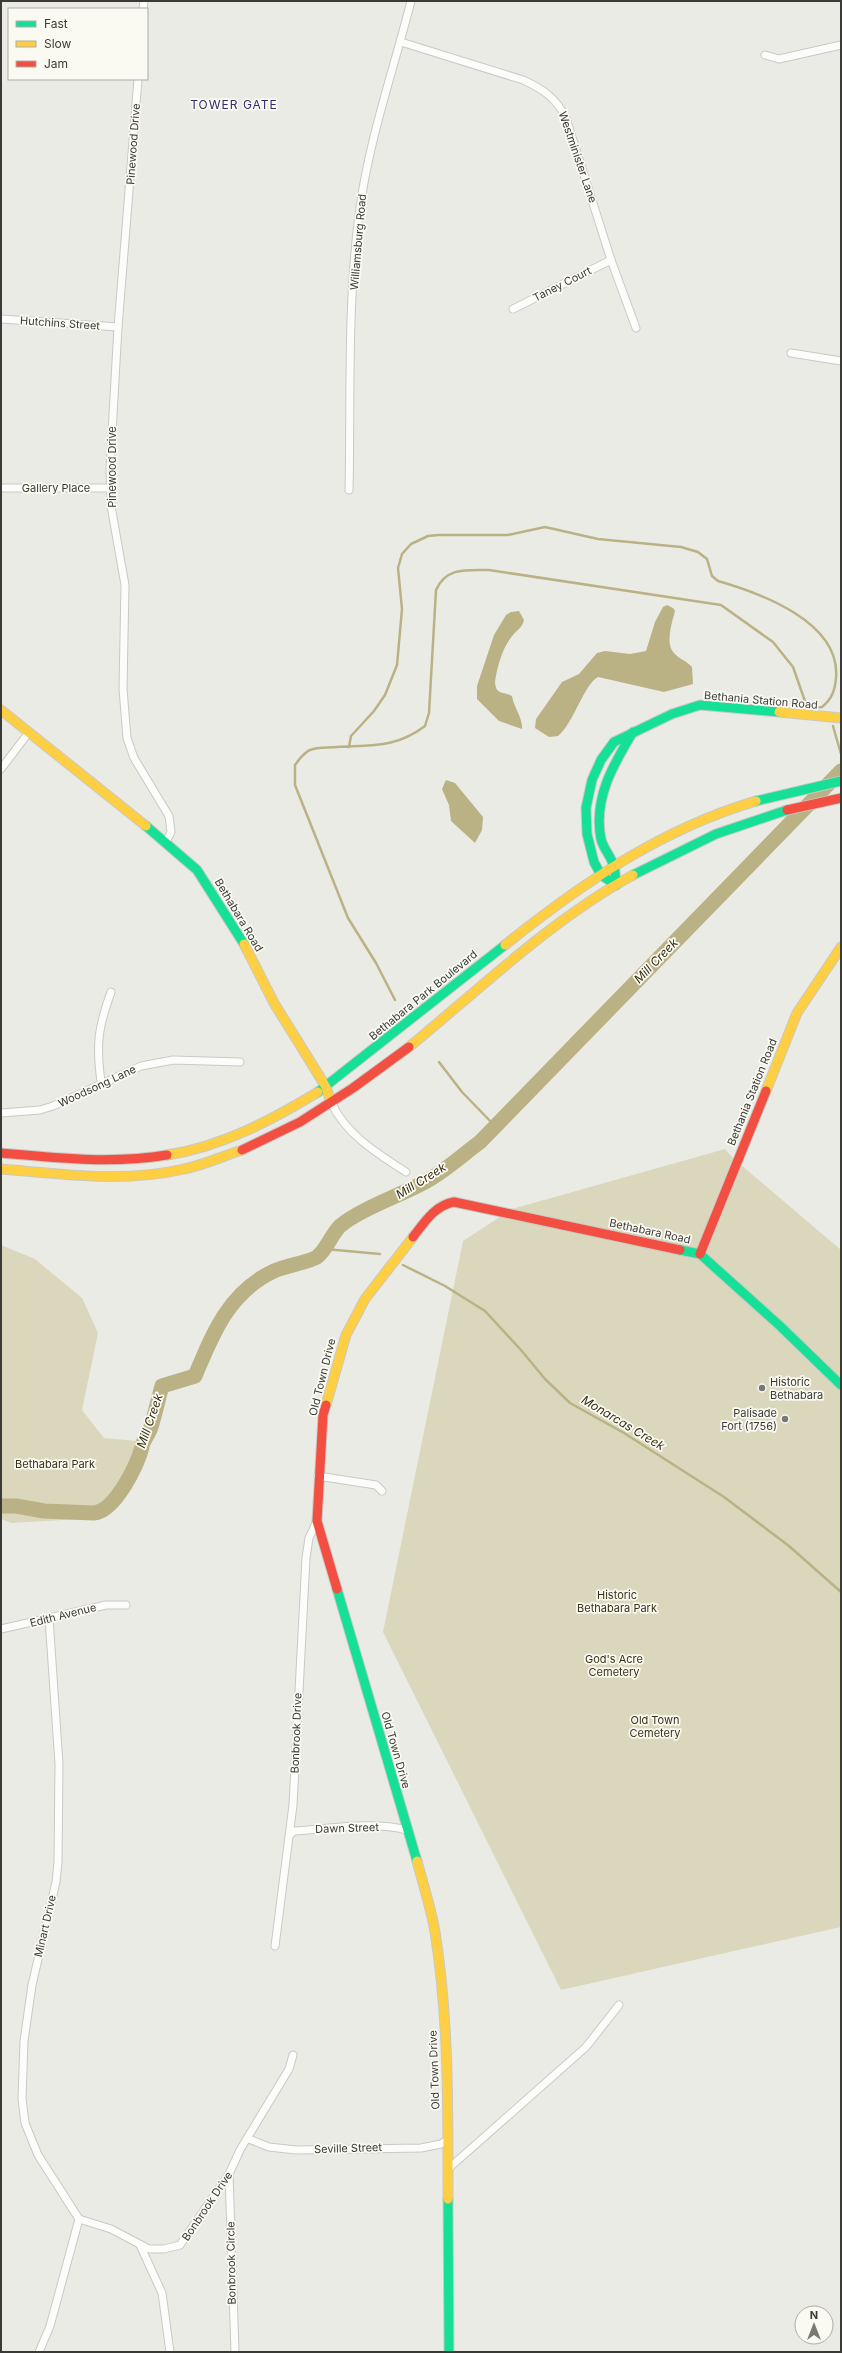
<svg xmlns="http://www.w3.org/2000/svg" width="842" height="2353" viewBox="0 0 842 2353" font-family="Inter,sans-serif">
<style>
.green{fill:#dbd7bd}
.water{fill:#bab284}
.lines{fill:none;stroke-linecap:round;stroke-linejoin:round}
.stream{stroke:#bab284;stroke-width:2.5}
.river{stroke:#bab284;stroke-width:15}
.street-casing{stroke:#c9c9c5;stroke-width:9}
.fast-casing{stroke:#c9c9c5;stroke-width:11}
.slow-casing{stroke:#c9c9c5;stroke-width:11}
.jam-casing{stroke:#c9c9c5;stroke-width:11}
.street{stroke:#fcfcfb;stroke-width:7}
.fast{stroke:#16e098;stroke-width:9}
.slow{stroke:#ffcf43;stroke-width:9}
.jam{stroke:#f24e42;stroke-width:9}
.poi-dot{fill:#787874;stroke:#faf9f2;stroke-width:1.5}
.labels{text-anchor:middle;stroke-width:3.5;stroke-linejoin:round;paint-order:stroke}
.street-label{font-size:11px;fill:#3a3a37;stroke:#faf9f2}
.poi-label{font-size:11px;fill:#3a3a37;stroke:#faf9f2;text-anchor:start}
.park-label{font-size:11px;fill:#383315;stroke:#faf9f2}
.neighbourhood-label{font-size:12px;letter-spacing:1px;fill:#2f2e69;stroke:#faf9f2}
.water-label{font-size:12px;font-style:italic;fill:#332e11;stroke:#faf9f2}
</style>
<rect width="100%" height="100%" fill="#ebebe6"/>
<g class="green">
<path d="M725,1149L733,1158L841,1250V1927L561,1990L383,1632L463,1241L512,1209Z"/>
<path d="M1,1245L35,1259L82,1298L98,1333L82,1410L104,1438L149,1442L126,1488L97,1518L12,1523L1,1519Z"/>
</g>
<g class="water">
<path d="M667,605L673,608L675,611C672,623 665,643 674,653C679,659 687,661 692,667L693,684L664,692L598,677C584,684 574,723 558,736L549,737L535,728L536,719L562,682L579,674L597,653L605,651L630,654L646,651L655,622L663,607Z"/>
<path d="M519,611L524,620C522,628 518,629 513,635C503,646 497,667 495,682C496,696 504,691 512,696C514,708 523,718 522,729L499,721L477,699V686L494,635L506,615L511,612Z"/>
<path d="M446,780L455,783L483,817L482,830L475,843L451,821L449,805L442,789Z"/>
</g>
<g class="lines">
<g class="stream">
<path d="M833,726L841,754"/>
<path d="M349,747L351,736L374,711L385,695L397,665L402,609L398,568L402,554L411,544L428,536L438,535H508L545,527L598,539L681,547L698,552L707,559L712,576L718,581C760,593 841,622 836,678C835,690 832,699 822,707L812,708L806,704L793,667L773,642L721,605L489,570C467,570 446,567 436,590L429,713L425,726C396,748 372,745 337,747C328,748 318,747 310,750C303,753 299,760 295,765V785L348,918L376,963L395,1000"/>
<path d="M439,1062L462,1092L495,1126"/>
<path d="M325,1249L380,1254"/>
<path d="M403,1265L445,1286L485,1311L521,1350L545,1379L570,1403L624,1433L724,1497L789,1546L841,1592"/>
</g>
<path class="river" d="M1,1506H16L44,1511L94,1513C115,1511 137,1466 142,1447C143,1440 149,1434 151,1427C155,1414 158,1400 162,1386L195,1376C213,1333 229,1292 274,1271C284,1266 310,1262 317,1257C327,1249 331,1235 340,1226C359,1210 398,1196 421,1184C442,1174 461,1156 480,1142L841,771"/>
<defs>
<g id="street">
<path d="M143,9L144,1"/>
<path d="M401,42L523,80C543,89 556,98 566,118L611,260L636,328"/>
<path d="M765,55L779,59L841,45"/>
<path d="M138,79L118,327L110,468L111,506L125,585L123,689L127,738L134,758L169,816L171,832L166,842"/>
<path d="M513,309L611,260"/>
<path d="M1,319L118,327"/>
<path d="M791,353L841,361"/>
<path d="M1,488H111"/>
<path d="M349,490C351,399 347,306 359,215C368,142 393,72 411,1"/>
<path d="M1,769L29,732"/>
<path d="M101,1082C96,1044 98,1028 111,992"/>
<path d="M331,1102C345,1134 378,1154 406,1172"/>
<path d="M1,1113L40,1110L53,1106L141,1066L173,1060L240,1062"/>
<path d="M318,1476L376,1485L382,1491"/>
<path d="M49,1618L59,1764L58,1862L56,1882L32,1985L24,2041L22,2099L25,2123L38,2155L79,2219"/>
<path d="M1,1629L106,1605H126"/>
<path d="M290,1835L294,1831C330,1829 372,1821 407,1830"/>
<path d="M275,1946L293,1805L306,1558L309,1538L317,1521"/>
<path d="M249,2139L269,2147L296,2150L421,2148L441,2144L448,2139"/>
<path d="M448,2169L586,2047L619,2005"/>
<path d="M229,2174L235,2352"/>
<path d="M79,2219L111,2229L149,2249H164L180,2245L229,2174L240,2150L289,2069L293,2055"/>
<path d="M140,2245L162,2293L170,2352"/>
<path d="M39,2352L50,2326L79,2219"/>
</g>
<g id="fast">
<path d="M756,801L841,781"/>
<path d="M146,826L197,870L244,944"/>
<path d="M633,875L716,834L787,810"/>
<path d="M616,885L601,875L594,862L587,834L586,808L592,780L601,760L614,742L672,714L700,705L779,712"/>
<path d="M616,885C615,878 616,870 613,864C610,855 603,848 601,839C593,799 613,765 633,732"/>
<path d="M318,1092L505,945"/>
<path d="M680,1250L700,1254L779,1325L841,1385"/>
<path d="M337,1589L417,1861"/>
<path d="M448,2199L449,2352"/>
</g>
<g id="slow">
<path d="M1,710L146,826"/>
<path d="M779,712L841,718"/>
<path d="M244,944L274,1003L326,1087L331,1102"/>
<path d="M505,945C581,884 661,829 756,801"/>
<path d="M409,1047C481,988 551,920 633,875"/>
<path d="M766,1091L797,1013L841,947"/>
<path d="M167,1155C221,1147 272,1120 318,1092"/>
<path d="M1,1169C62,1174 124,1183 184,1169C204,1165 223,1156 242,1150"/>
<path d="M326,1405L346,1335L365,1299L413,1237"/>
<path d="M417,1861C423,1884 431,1908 435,1932C449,2019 448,2110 448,2199"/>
</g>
<g id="jam">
<path d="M787,810L841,798"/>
<path d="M242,1150L300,1122L353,1088L409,1047"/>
<path d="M1,1153C57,1158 112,1164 167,1155"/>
<path d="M413,1237C424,1223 435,1205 454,1202L680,1250"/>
<path d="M700,1254L766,1091"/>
<path d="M326,1405L323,1415L317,1521L337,1589"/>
</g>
</defs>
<use href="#street" class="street-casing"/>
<use href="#fast" class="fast-casing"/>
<use href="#slow" class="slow-casing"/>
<use href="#jam" class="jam-casing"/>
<use href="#street" class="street"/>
<use href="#fast" class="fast"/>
<use href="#slow" class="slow"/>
<use href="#jam" class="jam"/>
</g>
<g class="poi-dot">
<circle cx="762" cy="1388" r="4"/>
<circle cx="785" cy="1419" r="4"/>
</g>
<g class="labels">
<g class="street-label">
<text transform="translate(133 144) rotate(-86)" y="4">Pinewood Drive</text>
<text transform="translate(578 157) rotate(71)" y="4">Westminister Lane</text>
<text transform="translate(358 242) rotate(-85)" y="4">Williamsburg Road</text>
<text transform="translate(562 284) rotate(-27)" y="4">Taney Court</text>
<text transform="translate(60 323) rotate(4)" y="4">Hutchins Street</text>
<text transform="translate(112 467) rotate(-90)" y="4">Pinewood Drive</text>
<text x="56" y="492">Gallery Place</text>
<text transform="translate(761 700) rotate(5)" y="4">Bethania Station Road</text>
<text transform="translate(239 915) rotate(59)" y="4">Bethabara Road</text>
<text transform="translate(423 995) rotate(-39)" y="4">Bethabara Park Boulevard</text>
<text transform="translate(97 1086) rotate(-25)" y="4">Woodsong Lane</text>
<text transform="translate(752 1092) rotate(-68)" y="4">Bethania Station Road</text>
<text transform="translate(650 1231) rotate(12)" y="4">Bethabara Road</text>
<text transform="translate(322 1377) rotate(-76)" y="4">Old Town Drive</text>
<text transform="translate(63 1615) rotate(-14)" y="4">Edith Avenue</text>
<text transform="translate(296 1733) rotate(-88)" y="4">Bonbrook Drive</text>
<text transform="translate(396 1750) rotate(74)" y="4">Old Town Drive</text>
<text transform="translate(347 1828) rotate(-2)" y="4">Dawn Street</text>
<text transform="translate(45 1926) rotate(-77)" y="4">Minart Drive</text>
<text transform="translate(434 2070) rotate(-92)" y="4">Old Town Drive</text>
<text transform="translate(348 2148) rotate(-2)" y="4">Seville Street</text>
<text transform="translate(207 2206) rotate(-56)" y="4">Bonbrook Drive</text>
<text transform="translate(231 2263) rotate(-91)" y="4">Bonbrook Circle</text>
</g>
<g class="poi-label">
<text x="770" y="1386">Historic<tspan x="770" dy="13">Bethabara</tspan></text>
<text x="777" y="1417" text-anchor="end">Palisade<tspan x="777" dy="13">Fort (1756)</tspan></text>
</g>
<g class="park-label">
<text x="55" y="1468">Bethabara Park</text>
<text x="617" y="1599">Historic<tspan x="617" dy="13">Bethabara Park</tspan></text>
<text x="614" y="1663">God's Acre<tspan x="614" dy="13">Cemetery</tspan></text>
<text x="655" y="1724">Old Town<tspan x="655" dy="13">Cemetery</tspan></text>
</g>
<g class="neighbourhood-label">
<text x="234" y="109">TOWER GATE</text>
</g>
<g class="water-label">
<text transform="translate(656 961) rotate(-46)" y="4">Mill Creek</text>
<text transform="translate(421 1181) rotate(-32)" y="4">Mill Creek</text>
<text transform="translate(150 1421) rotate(-71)" y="4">Mill Creek</text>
<text transform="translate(623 1423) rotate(31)" y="4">Monarcas Creek</text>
</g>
</g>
<rect width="842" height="2353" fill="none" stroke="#3a3a37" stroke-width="4"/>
<rect x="8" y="8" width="140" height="72" fill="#faf9f2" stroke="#adada7"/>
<rect x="16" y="21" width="20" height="6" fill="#16e098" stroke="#adada7"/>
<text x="44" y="28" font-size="12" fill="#3a3a37">Fast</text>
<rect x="16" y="41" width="20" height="6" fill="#ffcf43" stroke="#adada7"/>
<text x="44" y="48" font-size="12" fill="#3a3a37">Slow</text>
<rect x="16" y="61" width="20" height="6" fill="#f24e42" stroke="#adada7"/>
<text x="44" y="68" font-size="12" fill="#3a3a37">Jam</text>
<g transform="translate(814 2325)"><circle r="19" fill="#faf9f2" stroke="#adada7"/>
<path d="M0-3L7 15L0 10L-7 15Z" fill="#787874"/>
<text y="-6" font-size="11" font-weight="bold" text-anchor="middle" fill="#3a3a37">N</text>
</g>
</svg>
